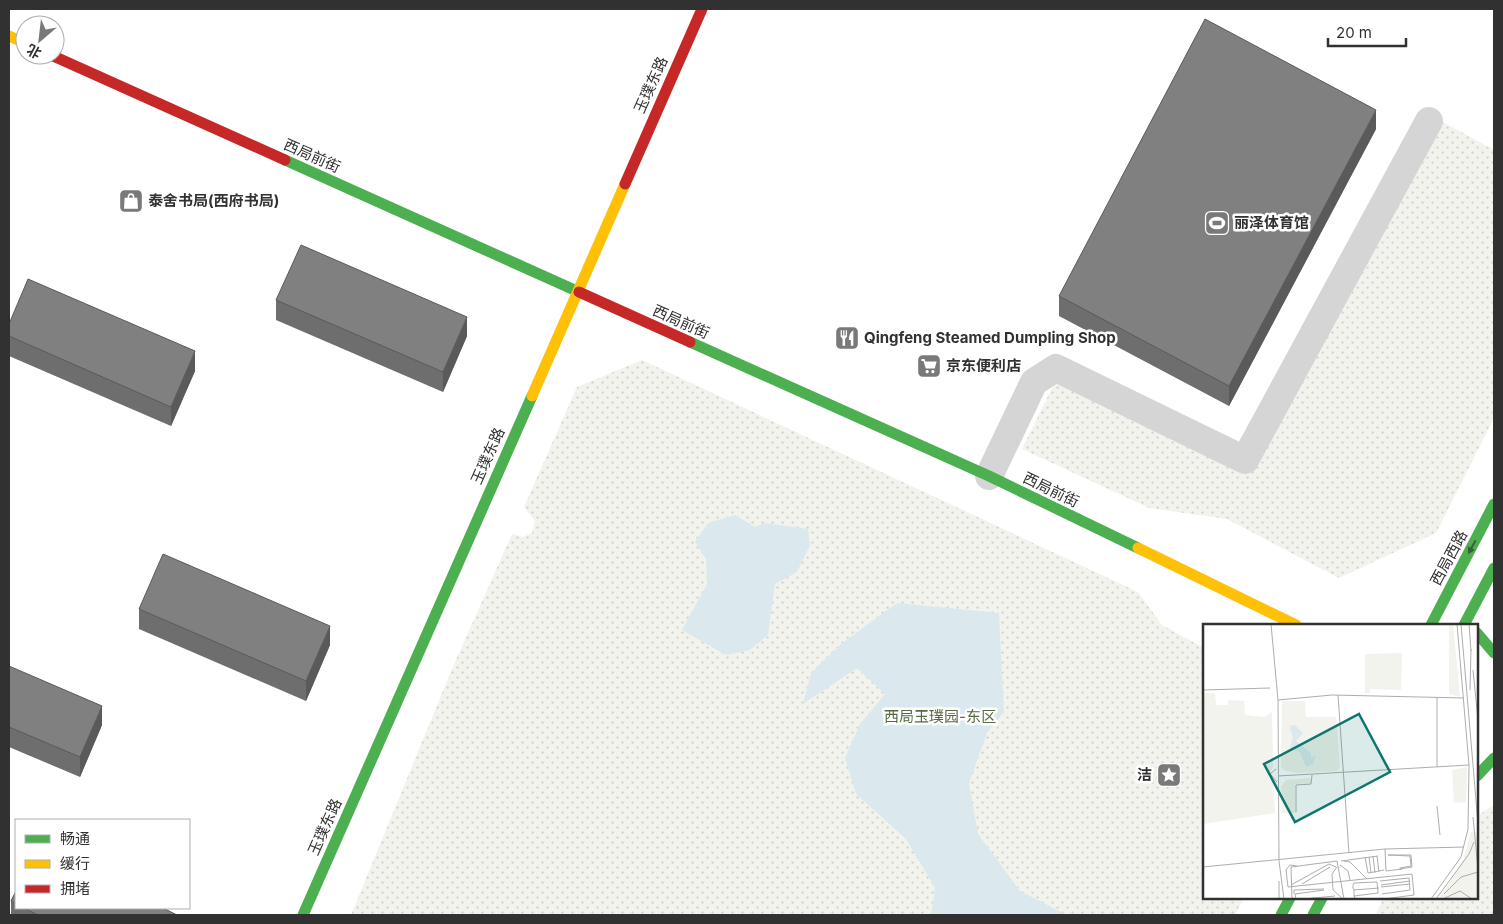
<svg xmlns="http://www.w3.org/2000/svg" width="1503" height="924" viewBox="0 0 1503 924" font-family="Inter,'Noto Sans SC',sans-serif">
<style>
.grass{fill:url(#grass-dots)}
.water{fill:#dbe9ef}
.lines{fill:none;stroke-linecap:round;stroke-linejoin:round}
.street{stroke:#d5d5d5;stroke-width:28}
.fast{stroke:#4caf50;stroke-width:11}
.slow{stroke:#ffc107;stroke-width:11}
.jam{stroke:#c62828;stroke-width:11}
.wall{fill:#6e6e6e}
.shaded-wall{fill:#5a5a5a}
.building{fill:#808080;stroke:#5a5a5a}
.oneway{fill:#3a5d3c}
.labels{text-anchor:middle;stroke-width:5;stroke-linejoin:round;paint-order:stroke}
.street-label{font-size:15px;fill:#313131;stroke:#fff}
.poi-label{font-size:15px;font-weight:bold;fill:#313131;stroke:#fff;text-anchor:start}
.park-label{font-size:15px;fill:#586942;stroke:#fff}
.inset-road{fill:none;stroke:#adadad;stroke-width:1}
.view{fill:#0f766e;fill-opacity:0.15;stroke:#0f766e;stroke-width:2.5}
.inset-edge{fill:none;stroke:#313131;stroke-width:2.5}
</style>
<defs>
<pattern id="grass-dots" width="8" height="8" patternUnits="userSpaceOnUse" patternTransform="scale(1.25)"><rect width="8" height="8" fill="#f1f3ec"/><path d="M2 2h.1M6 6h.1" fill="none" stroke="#cfd1cb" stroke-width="1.8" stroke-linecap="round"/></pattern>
</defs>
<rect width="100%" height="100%" fill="#fff"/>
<g class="grass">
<path d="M1443,122L1494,150V418L1436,533L1339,578L1227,519L1149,508L1022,449L1052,388L1062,381L1249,474Z"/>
<path d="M642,360L1138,592L1162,625L1204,648V898H1244L1235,915H351L452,669L512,534L523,537L532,533L535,521L524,507L577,387Z"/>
<path d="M1494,805V915H1375L1384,898H1477V816Z"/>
</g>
<g class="water">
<path d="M735,515L755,527L765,523L808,529L810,545L797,572L775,584L768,635L750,650L726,655L682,630L707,584L706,559L695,542L708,523Z"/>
<path d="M897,603L999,613L1004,712L987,733L969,783L978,834L1020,891L1067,915H931L935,888L906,839L856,794L845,758L860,724L885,694L857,668L803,704L811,673L841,644Z"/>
</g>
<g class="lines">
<path class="street" d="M989,476L1034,382L1056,368L1245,460L1429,121"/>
<g class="fast">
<path d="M285,160L579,292"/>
<path d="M690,342L989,476L1138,548"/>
<path d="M1431,625L1494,504"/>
<path d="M1464,625L1494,568"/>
<path d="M1477,633L1494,653"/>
<path d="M1477,776L1494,758"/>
<path d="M303,915L532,396"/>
<path d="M1281,915L1290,898"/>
<path d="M1313,915L1322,898"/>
</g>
<g class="slow">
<path d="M9,36L25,43"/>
<path d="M532,396L625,184"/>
<path d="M1138,548L1296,625"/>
</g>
<g class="jam">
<path d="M51,55L285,160"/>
<path d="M625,184L702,9"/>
<path d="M579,292L690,342"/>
</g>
</g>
<g class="wall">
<path d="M1376,129L1229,406L1059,316V296Z"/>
<path d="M276,300L467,336L443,392L276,320Z"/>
<path d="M9,324L195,371L171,426L9,356Z"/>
<path d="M139,609L330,645L306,701L139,629Z"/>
<path d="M9,666L102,725L80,777L9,747Z"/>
<path d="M16,891V908H163L177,915H11V901Z"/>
</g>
<g class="shaded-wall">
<path d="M1376,110V129L1229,406V386Z"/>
<path d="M467,317V336L443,392V372Z"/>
<path d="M195,351V371L171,426V407Z"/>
<path d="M330,626V645L306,701V681Z"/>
<path d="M102,706V725L80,777V757Z"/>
</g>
<g class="building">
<path d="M1205,19L1376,110L1229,386L1059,296Z"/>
<path d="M301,245L467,317L443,372L276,300Z"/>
<path d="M28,279L195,351L171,407L9,336V324Z"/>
<path d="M163,554L330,626L306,681L139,609Z"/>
<path d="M9,666L102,706L80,757L9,727Z"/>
<path d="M16,891V904L11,901Z"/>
<path d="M24,908H163L177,915H38Z"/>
</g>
<defs><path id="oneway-solid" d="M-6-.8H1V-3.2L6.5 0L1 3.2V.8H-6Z" transform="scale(1.25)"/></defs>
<use class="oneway" href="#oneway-solid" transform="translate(1472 547) rotate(118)"/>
<defs>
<symbol id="shop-square" viewBox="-11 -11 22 22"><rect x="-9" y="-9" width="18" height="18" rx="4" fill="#797979" stroke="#fff"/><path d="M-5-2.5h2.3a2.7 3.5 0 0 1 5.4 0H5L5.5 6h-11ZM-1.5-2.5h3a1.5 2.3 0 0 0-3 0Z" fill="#fff"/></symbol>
<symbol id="stadium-square" viewBox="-11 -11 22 22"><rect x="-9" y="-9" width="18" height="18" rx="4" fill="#797979" stroke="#fff"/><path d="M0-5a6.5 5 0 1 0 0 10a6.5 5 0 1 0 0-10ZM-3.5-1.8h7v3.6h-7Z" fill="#fff"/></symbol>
<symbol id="restaurant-square" viewBox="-11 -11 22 22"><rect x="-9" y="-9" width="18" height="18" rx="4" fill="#797979" stroke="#fff"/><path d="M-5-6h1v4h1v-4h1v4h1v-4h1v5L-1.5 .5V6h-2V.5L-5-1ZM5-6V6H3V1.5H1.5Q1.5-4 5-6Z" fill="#fff"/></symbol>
<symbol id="supermarket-square" viewBox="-11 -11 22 22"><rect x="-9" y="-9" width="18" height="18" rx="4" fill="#797979" stroke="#fff"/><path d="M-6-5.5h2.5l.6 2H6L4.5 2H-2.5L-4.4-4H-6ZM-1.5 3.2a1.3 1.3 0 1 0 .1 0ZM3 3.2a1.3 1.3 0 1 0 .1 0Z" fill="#fff"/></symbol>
<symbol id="sight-square" viewBox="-11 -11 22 22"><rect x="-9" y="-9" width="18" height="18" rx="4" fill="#797979" stroke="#fff"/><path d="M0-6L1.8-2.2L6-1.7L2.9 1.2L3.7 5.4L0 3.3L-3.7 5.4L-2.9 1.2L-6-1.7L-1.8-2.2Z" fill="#fff"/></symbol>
</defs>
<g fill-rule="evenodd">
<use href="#shop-square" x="117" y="187" width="28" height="28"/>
<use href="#stadium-square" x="1203" y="209" width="28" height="28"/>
<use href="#restaurant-square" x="833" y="324" width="28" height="28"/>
<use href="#supermarket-square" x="915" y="352" width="28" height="28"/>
<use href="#sight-square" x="1155" y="761" width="28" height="28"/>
</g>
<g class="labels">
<g class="street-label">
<text transform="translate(651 85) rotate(-66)" y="5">玉璞东路</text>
<text transform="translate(312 156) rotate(24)" y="5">西局前街</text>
<text transform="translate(681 322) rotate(24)" y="5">西局前街</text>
<text transform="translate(488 456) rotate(-66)" y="5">玉璞东路</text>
<text transform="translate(1051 490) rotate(26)" y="5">西局前街</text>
<text transform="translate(1449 558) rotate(-62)" y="5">西局西路</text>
<text transform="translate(325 827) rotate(-66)" y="5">玉璞东路</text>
</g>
<g class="poi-label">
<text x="148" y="206">泰舍书局(西府书局)</text>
<text x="1234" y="228">丽泽体育馆</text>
<text x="864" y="343">Qingfeng Steamed Dumpling Shop</text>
<text x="946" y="371">京东便利店</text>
<text x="1152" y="780" text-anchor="end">洁</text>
</g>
<g class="park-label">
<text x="940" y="722">西局玉璞园-东区</text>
</g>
</g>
<g transform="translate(1203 624)">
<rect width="275" height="275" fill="#fff"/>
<path d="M246,0H250L257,73L246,70ZM199,29L198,66L167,65V69H162V30ZM0,69H12L13,81H25V76L41,77L42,91L61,93L69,88L70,143L65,153L70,160L72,189L0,200ZM79,77H102L103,93H133L137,143L134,147L95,149L83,147L78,143ZM264,143L263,178L251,179L249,146ZM107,154L108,159L92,160V189H79L78,163L83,156ZM271,207L275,211V275H236L260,237L268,208Z" fill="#f1f3ec"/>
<path d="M92,101L100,109L93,117L108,129V134L113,131L110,140L103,143L97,128L87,124L90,113L86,102Z" fill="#dbe9ef"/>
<path class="inset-road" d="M68,0L75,76L76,237L81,275M258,0L275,200M266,0L268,27M270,46L275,96M0,66L67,64M267,66L268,25M135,71L146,229M75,76L129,71L261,74M234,143V74M73,145L67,150L74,158M75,152L266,141M234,182L237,211M93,188V161L108,160L109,151M270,193L275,245M182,225L183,247L199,245M170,232L172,249M174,232L176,248M162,233L165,249L181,246M166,233L168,249M134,237L141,275M138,237L175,232M141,237L147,238L164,255M137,241L145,247L147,256M94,242L87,241L83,246L85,263L209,250L211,271L181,275M0,243L182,225L261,223M134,243L129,250L130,266L139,274M197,245L209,243L208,231H185L207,232L208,242L197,244V246M76,257V275M177,257L206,254L207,266L179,270M99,260L127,243M88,261L126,240L133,243M178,261L207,257M178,263L207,260M151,266L176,264M91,270V266L121,265M241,270L258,253L275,248M151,272L175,269L174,258L151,259L150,261V264L151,266V272L152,275M242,274L257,267L269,275M89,275L88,243L134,237M93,275L92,270L121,266M100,275L132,272M228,275L258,233L265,205L266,141L254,0M233,275L266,230L271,218"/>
<path class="view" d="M156,90L187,148L92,198L61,140Z"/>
<rect width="275" height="275" class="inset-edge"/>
</g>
<rect width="1503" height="924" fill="none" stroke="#313131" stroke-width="20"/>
<rect x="15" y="819" width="175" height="90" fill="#ffffff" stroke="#adadad"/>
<rect x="25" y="835" width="25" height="8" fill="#4caf50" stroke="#adadad"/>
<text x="60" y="844" font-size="15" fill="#313131">畅通</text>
<rect x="25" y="860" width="25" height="8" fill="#ffc107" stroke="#adadad"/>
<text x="60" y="869" font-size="15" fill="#313131">缓行</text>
<rect x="25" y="885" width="25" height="8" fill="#c62828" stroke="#adadad"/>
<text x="60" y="894" font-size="15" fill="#313131">拥堵</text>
<g transform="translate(40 40) rotate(208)"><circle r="24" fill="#ffffff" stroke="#adadad"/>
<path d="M0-4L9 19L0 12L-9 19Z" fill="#797979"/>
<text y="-8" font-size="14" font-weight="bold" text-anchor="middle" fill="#313131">北</text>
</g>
<path d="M1328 38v8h78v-8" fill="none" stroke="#313131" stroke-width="2.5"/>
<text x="1336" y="38" font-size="15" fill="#313131" stroke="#ffffff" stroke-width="4" paint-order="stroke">20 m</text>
</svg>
